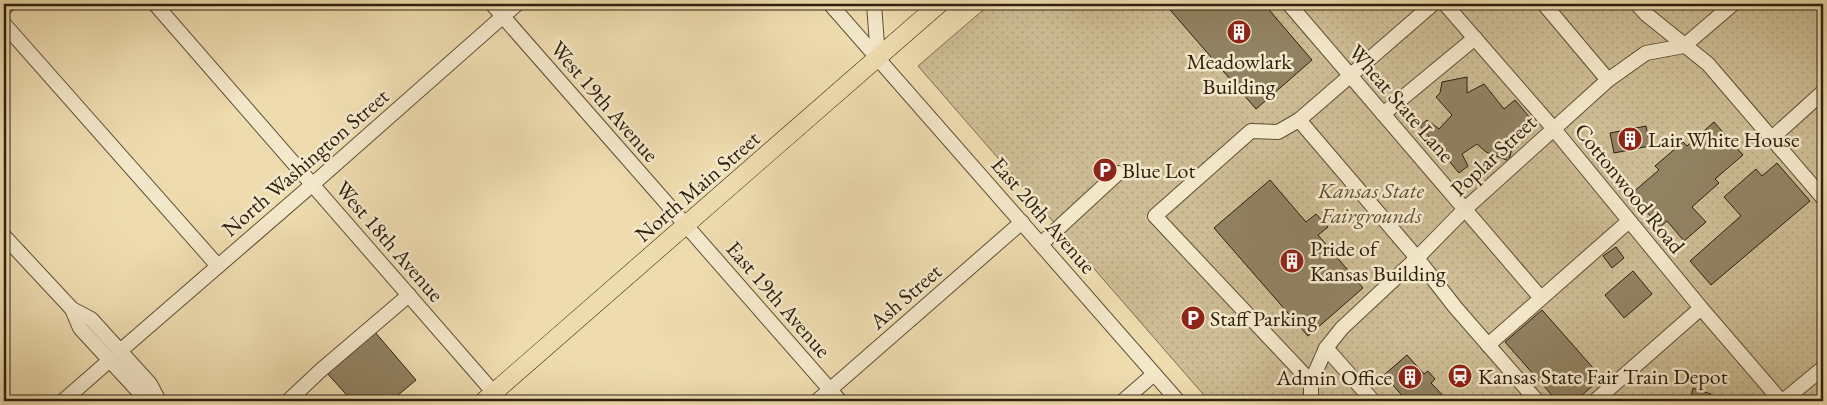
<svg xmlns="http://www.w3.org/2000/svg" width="1827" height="405" viewBox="0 0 1827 405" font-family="'EB Garamond',serif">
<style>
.grass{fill:url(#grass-dots);stroke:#7d6e51}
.building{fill:#918262;stroke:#2d200e}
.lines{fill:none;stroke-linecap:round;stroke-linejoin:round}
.minor-casing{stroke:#5d4f36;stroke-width:16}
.major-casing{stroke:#2d200e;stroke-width:19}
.minor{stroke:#f4e8cb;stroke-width:14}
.major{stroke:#eedcaf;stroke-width:18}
.labels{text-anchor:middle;stroke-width:5;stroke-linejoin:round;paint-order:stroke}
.poi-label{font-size:22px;fill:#2d200e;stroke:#f4e8cb;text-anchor:start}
.street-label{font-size:22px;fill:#2d200e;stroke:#f4e8cb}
.park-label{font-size:22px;font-style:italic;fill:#5d4f36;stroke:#f4e8cb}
</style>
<defs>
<pattern id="grass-dots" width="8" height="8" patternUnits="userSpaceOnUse" patternTransform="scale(1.25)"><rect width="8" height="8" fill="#cdbc94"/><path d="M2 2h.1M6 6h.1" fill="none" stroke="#b0a17e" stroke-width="1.8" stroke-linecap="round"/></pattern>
</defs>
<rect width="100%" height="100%" fill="#eedcaf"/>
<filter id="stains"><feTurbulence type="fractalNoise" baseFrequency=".004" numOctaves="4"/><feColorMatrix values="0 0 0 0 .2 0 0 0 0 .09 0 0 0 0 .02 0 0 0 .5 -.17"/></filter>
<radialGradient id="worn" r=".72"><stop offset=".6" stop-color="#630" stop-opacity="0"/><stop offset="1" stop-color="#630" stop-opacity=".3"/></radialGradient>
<path class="grass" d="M990,4H1823V401H1209L918,66Z"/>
<g class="building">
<path d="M1165,4H1264L1312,60L1256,109Z"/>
<path d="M1467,77V93L1484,84L1504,109L1515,100L1531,119L1515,134L1509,161L1486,152L1477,144L1462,154L1468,166L1459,173L1420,126L1427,120L1439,129L1452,115L1436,97L1440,93L1442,82Z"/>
<path d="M1714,122L1743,155L1715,179L1719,183L1692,207L1706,222L1684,241L1667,221L1660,227L1631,194L1659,170L1655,166L1683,142L1687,146Z"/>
<path d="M1646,126L1650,146L1614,153L1610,133Z"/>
<path d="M1777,163L1810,201L1711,285L1690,261L1741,216L1724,197L1756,169L1762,176Z"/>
<path d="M1270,180L1306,222L1316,214L1328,227L1318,235L1363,288L1308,336L1214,228Z"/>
<path d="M1616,247L1624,258L1612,268L1603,256Z"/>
<path d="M1633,271L1652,294L1624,318L1605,295Z"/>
<path d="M1542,310L1602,378L1575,401H1557L1505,342Z"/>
<path d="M374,331L416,380L391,401H352L326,372Z"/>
<path d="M1407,355L1424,374L1428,371L1435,379L1431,383L1448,401H1407L1384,375Z"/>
<path d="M1693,388L1711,394L1709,401H1672L1681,397L1691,396Z"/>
</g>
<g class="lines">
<defs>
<g id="minor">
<path d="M155,4L494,393"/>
<path d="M492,4L840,401"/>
<path d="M830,4L1178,401"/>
<path d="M874,4L878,58"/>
<path d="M1289,4L1540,297"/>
<path d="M1445,4L1553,128L1701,308L1781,401"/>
<path d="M1544,4L1608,80"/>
<path d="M1637,4L1646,14L1708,64L1823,198"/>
<path d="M4,8L9,4"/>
<path d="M4,24L218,266"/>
<path d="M1383,114L1475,38"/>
<path d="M1299,120L1417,258L1455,307L1537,401"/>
<path d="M1772,138L1823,92"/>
<path d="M4,236L72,309L91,319L150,384L159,401"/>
<path d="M1041,244L1118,173"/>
<path d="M72,309L80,328L140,393L154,401"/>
<path d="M1488,345L1629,221"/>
<path d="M1326,348L1373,401"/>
<path d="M120,351L313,184L517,4"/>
<path d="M1311,382L1155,216L1251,131L1278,132L1299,120L1433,4"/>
<path d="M63,401L110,360"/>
<path d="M288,401L321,370L409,295"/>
<path d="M817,401L1022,222"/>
<path d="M1123,401L1154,374"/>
<path d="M1311,401V382L1326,348L1342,328L1417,258L1465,209L1608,80L1646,53L1684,46L1733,4"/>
<path d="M1595,401L1701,308"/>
<path d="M1783,401L1823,368"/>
</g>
<path id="major" d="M484,401L939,4"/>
</defs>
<use href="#minor" class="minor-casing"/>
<use href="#major" class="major-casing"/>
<use href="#minor" class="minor"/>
<use href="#major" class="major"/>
</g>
<defs>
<symbol id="building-disc" viewBox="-11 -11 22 22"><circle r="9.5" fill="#8f2418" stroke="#f4e8cb"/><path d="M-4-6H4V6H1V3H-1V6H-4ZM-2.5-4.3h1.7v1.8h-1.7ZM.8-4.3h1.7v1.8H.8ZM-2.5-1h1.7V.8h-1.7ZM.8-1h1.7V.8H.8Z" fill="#fff"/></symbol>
<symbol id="parking-disc" viewBox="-11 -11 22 22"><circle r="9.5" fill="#8f2418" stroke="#f4e8cb"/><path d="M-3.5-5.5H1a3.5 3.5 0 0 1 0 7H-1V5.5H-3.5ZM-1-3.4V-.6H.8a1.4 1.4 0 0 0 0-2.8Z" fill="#fff"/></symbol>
<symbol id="station-disc" viewBox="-11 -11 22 22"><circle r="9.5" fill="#8f2418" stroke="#f4e8cb"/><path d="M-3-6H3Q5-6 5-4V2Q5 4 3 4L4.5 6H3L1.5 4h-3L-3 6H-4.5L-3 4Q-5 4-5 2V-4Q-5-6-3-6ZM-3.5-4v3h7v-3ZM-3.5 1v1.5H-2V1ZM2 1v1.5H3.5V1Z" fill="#fff"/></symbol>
</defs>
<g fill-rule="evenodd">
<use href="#building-disc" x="1225" y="18" width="28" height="28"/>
<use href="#building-disc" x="1616" y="125" width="28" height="28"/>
<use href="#parking-disc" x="1091" y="156" width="28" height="28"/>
<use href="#building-disc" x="1278" y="247" width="28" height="28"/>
<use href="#parking-disc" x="1179" y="304" width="28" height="28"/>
<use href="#station-disc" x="1446" y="362" width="28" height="28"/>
<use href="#building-disc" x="1396" y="363" width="28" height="28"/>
</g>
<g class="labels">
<g class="poi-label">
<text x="1239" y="69" text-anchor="middle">Meadowlark<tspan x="1239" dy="25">Building</tspan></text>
<text x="1648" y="147">Lair White House</text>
<text x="1122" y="178">Blue Lot</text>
<text x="1310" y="256">Pride of<tspan x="1310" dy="25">Kansas Building</tspan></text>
<text x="1210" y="326">Staff Parking</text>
<text x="1478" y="384">Kansas State Fair Train Depot</text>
<text x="1392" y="385" text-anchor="end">Admin Office</text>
</g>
<g class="street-label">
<text transform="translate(605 101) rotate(49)" y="8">West 19th Avenue</text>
<text transform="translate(1402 103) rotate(49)" y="8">Wheat State Lane</text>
<text transform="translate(1493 155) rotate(-43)" y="8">Poplar Street</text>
<text transform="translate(305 162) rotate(-41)" y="8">North Washington Street</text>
<text transform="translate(697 186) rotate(-41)" y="8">North Main Street</text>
<text transform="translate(1630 188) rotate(51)" y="8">Cottonwood Road</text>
<text transform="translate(1044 215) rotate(49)" y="8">East 20th Avenue</text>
<text transform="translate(390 241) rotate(49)" y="8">West 18th Avenue</text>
<text transform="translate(905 296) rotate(-41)" y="8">Ash Street</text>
<text transform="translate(779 299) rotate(49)" y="8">East 19th Avenue</text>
</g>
<g class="park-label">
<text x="1371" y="198">Kansas State<tspan x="1371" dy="25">Fairgrounds</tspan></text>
</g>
</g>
<rect width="1827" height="405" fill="none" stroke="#eedcaf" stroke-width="20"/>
<rect x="5" y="5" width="1817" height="395" fill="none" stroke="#2d200e" stroke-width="2.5"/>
<rect x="10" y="10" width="1807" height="385" fill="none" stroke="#2d200e"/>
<rect width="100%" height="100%" filter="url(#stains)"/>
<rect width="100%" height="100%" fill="url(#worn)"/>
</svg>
